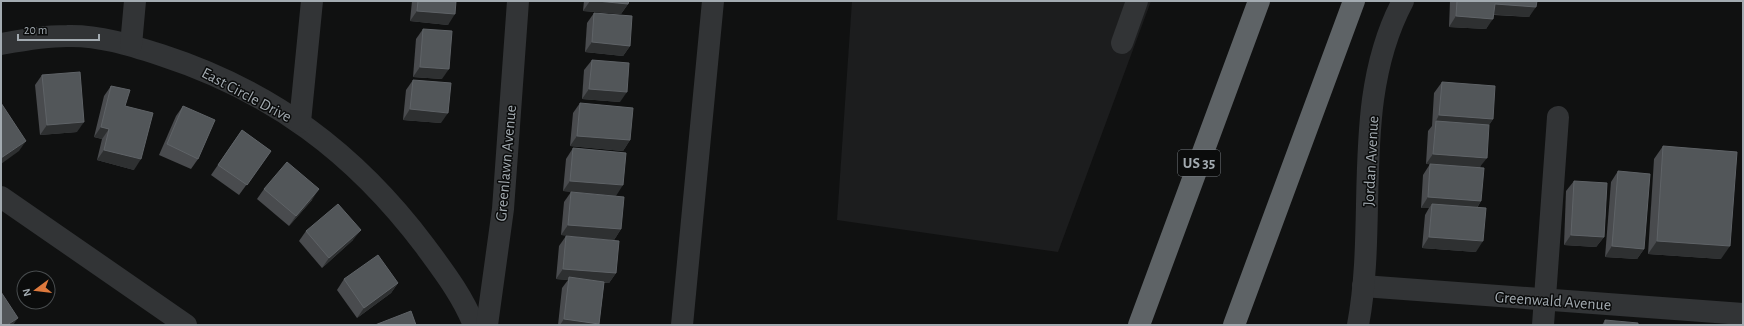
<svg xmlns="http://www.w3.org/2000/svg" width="1744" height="326" viewBox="0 0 1744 326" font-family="'Alegreya Sans',sans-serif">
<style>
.built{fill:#1c1d1e}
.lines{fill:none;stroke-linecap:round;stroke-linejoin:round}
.minor{stroke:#323436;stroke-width:22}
.highway{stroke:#5e6366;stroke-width:22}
.wall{fill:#494b4e}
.shaded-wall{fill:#2e3031}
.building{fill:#525659;stroke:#5f6367}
.labels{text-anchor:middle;stroke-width:3;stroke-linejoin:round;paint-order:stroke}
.shield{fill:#0b0c0c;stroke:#757b80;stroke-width:1}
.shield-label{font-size:15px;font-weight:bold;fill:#a3abb1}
.street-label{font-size:16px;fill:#a3abb1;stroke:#0b0c0c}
</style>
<rect width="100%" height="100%" fill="#101111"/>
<path class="built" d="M852,1H1151L1058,252L837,220Z"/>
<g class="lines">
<g class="minor">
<path d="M1122,43L1137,1"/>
<path d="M1,44C23,40 44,36 67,36C99,35 130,45 161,55C272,91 355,153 425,246C444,272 462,295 474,325"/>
<path d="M131,45L135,1"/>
<path d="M300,122L312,1"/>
<path d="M1,197L186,325"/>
<path d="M1363,286L1743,314"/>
<path d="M487,325L503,209L518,1"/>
<path d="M682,325L713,1"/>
<path d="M1358,325C1378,219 1350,100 1403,1"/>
<path d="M1543,325L1558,117"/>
</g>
<g class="highway">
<path d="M1139,325L1259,1"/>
<path d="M1234,325L1354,1"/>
</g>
</g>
<g class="wall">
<path d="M412,1H456L448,25L410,21Z"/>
<path d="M584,1H629L628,4L621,14L583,11Z"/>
<path d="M1450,1H1537L1529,17L1494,15L1486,29L1449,27Z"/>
<path d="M594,13L630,46L623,56L585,52L587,23Z"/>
<path d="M423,29L442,79L413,77L416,39Z"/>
<path d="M592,60L620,102L582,99L584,70Z"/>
<path d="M42,75L77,132L40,135L35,85Z"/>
<path d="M413,80L441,123L403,120L406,90Z"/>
<path d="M1442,82L1493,119L1489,125L1480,168L1481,201L1477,208L1476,252L1422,248L1425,215L1429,208H1421L1423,175L1430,164H1426L1428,131L1432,126L1434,93Z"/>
<path d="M111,86L125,106L134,170L97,160L102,139L94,137L104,96Z"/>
<path d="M580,103L630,140L623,151L570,146L573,113Z"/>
<path d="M183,106L198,159L191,169L159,155L176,116Z"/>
<path d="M242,130L271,151L239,195L211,175Z"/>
<path d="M1663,146L1721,259L1648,254L1654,159Z"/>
<path d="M573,148L616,196L563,191L566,159Z"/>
<path d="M1618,171L1644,249L1637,259L1605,257L1611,182Z"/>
<path d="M1574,181L1604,237L1596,247L1564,245L1566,191Z"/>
<path d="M264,189L312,200L289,226L257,199Z"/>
<path d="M571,192L621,229L614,240L561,235L564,202Z"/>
<path d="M306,231L353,240L322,268L299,241Z"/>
<path d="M566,236L616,273L609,283H604L599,324L598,325H558L562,288L568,280L556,279L559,246Z"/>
<path d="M344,279L398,283L391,293L357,318L337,290Z"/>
<path d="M1605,320L1638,325H1602Z"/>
</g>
<g class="shaded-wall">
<path d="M226,1H238V2Z"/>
<path d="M590,1H597L628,4L621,14L583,11Z"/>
<path d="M1495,4L1536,7L1529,17L1487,14Z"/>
<path d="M417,11L455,14L448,25L410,21Z"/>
<path d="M1456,16L1493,19L1486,29L1449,27Z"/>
<path d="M592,42L630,46L623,56L585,52Z"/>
<path d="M420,67L449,69L442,79L413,77Z"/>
<path d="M589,89L627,92L620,102L582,99Z"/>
<path d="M410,109L448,113L441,123L403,120Z"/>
<path d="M1439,115L1493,119L1486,130L1436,121Z"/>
<path d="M84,122L77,132L40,135L47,125Z"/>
<path d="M101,127L109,129L102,139L94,137Z"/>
<path d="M577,136L630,140L623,151L570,146Z"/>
<path d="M26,141L19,151L1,164V158Z"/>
<path d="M104,150L141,159L134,170L97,160Z"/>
<path d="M1433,154L1487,158L1479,168L1426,164Z"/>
<path d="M570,181L623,185L616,196L563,191Z"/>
<path d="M319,189L312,200L289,226L296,216Z"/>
<path d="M1428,197L1481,201L1474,212L1432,204L1429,208H1421Z"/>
<path d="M568,225L621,229L614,240L561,235Z"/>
<path d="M361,230L353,240L322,268L329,258Z"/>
<path d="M1571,235L1604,237L1596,247L1564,245Z"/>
<path d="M1429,237L1483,241L1476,252L1422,248Z"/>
<path d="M1657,241L1730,246L1721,259L1648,254Z"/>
<path d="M1612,246L1644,249L1637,259L1605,257Z"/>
<path d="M563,269L616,273L609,283L569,280V277L568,280L556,279Z"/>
<path d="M398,283L391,293L357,318L364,308Z"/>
<path d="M18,318L13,325H7Z"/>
<path d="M564,319L599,324L598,325H560Z"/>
</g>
<g class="building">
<path d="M418,1H456L455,14L417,11Z"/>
<path d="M597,1H629L628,4Z"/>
<path d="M1457,1H1537L1536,7L1495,4L1493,19L1456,16Z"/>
<path d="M594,13L632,16L630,46L592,42Z"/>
<path d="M423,29L452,31L449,69L420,67Z"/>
<path d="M592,60L629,63L627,92L589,89Z"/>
<path d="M80,72L84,122L47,125L42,75Z"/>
<path d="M413,80L451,83L448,113L410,109Z"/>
<path d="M1442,82L1495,86L1493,119L1439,115Z"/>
<path d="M111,86L130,90L125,106L153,113L141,159L104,150L109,129L101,127Z"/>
<path d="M1,103L26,141L1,158Z"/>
<path d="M580,103L633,108L630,140L577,136Z"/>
<path d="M183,106L215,120L198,159L167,144Z"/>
<path d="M1436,121L1489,125L1487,158L1433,154Z"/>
<path d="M242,130L271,151L247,185L218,165Z"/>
<path d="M1663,146L1737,152L1730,246L1657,241Z"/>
<path d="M573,148L626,153L623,185L570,181Z"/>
<path d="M287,162L319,189L296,216L264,189Z"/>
<path d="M1430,164L1484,168L1481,201L1428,197Z"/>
<path d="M1618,171L1650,174L1644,249L1612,246Z"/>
<path d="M1574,181L1607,183L1604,237L1571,235Z"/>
<path d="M571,192L624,197L621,229L568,225Z"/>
<path d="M338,204L361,230L329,258L306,231Z"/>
<path d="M1432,204L1486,208L1483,241L1429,237Z"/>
<path d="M566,236L619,241L616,273L563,269Z"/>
<path d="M378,255L398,283L364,308L344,279Z"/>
<path d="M569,277L604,282L599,324L564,319Z"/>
<path d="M1,292L18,318L7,325H1Z"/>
<path d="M411,311L416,325H375Z"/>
<path d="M1605,320L1638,323V325H1605Z"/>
</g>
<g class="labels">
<rect class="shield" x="1178" y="150" width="42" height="26" rx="3"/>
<g class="shield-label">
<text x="1199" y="168">US 35</text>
</g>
<g class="street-label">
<text transform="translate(247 94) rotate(28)" y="6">East Circle Drive</text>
<text transform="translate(1370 161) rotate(-87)" y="6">Jordan Avenue</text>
<text transform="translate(505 163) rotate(-85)" y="6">Greenlawn Avenue</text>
<text transform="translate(1553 300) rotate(4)" y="6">Greenwald Avenue</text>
</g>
</g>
<rect width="1744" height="326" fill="none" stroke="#a3abb1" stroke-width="4"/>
<g transform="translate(36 290) rotate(255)"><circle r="19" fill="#0b0c0c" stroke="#484c4e"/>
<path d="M0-3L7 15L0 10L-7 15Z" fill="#dd793d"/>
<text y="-6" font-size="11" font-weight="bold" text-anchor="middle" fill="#a3abb1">N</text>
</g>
<path d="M18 34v6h81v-6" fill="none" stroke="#a3abb1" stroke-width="2"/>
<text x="24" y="34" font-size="12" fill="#a3abb1" stroke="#0b0c0c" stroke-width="3" paint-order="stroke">20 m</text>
</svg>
